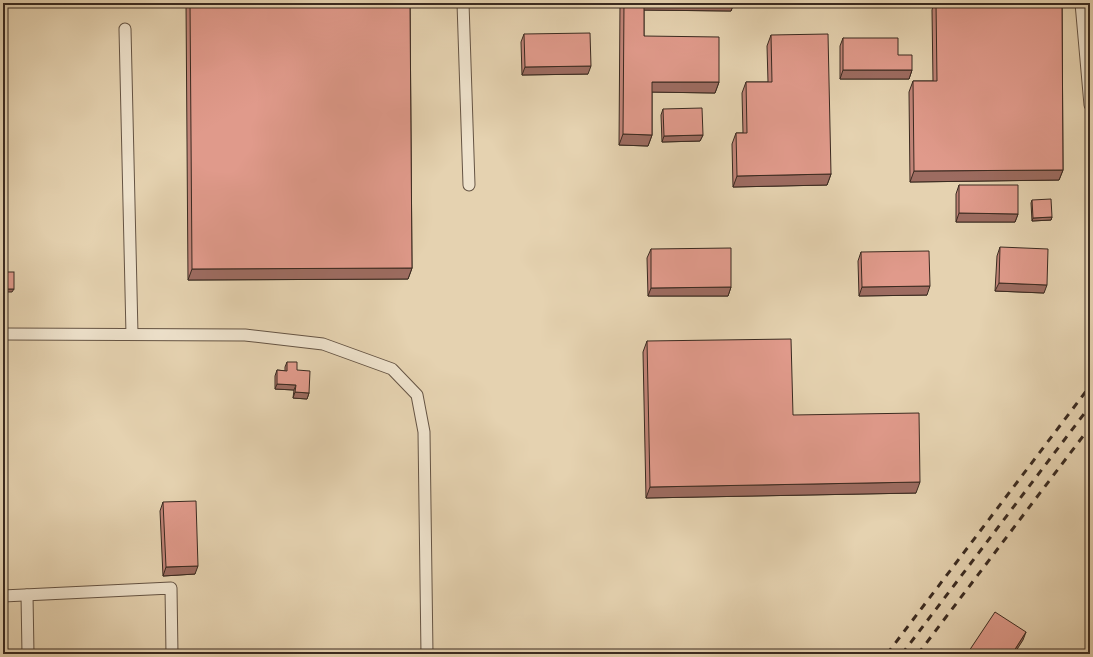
<svg xmlns="http://www.w3.org/2000/svg" width="1093" height="657" viewBox="0 0 1093 657" font-family="'IM FELL Great Primer',serif">
<style>
.lines{fill:none;stroke-linecap:round;stroke-linejoin:round}
.lane-casing{stroke:#655444;stroke-width:13}
.lane{stroke:#eee2cc;stroke-width:11}
.rail{stroke:#3a2a20;stroke-width:3;stroke-dasharray:7 7;stroke-linecap:butt}
.wall{fill:#c18478;stroke:#3a2a20}
.shaded-wall{fill:#9d6c61;stroke:#3a2a20}
.building{fill:#e09a8b;stroke:#3a2a20}
</style>
<rect width="100%" height="100%" fill="#e5d2b0"/>
<filter id="stains"><feTurbulence type="fractalNoise" baseFrequency=".005" numOctaves="4"/><feColorMatrix values="0 0 0 0 .2 0 0 0 0 .09 0 0 0 0 .02 0 0 0 .5 -.17"/></filter>
<radialGradient id="worn" r=".72"><stop offset=".6" stop-color="#630" stop-opacity="0"/><stop offset="1" stop-color="#630" stop-opacity=".3"/></radialGradient>
<g class="lines">
<defs>
<g id="lane">
<path d="M463,3L469,185"/>
<path d="M1081,3L1090,105"/>
<path d="M125,29L132,334"/>
<path d="M3,334L245,335L323,344L392,369L417,395L424,432L427,654"/>
<path d="M27,595L28,654"/>
<path d="M3,596L171,588L172,654"/>
</g>
</defs>
<use href="#lane" class="lane-casing"/>
<use href="#lane" class="lane"/>
<g class="rail">
<path d="M887,654L1090,386"/>
<path d="M902,654L1090,406"/>
<path d="M918,654L1090,427"/>
</g>
</g>
<g class="wall">
<path d="M186,3H410L412,268L408,279L188,280Z"/>
<path d="M620,3H734L731,11L644,10V36L719,82L715,93L652,92V135L648,146L619,145Z"/>
<path d="M934,3H1062L1063,170L1059,180L910,182L909,92L913,81H933L932,10Z"/>
<path d="M524,34L588,74L522,75L521,42Z"/>
<path d="M771,35L831,174L827,185L733,187L732,144L736,133H743L742,93L746,82H768L767,46Z"/>
<path d="M843,38L898,55L912,70L909,79H840V46Z"/>
<path d="M663,109L703,135L700,141L662,142L661,115Z"/>
<path d="M959,185L1018,214L1015,222H956V194Z"/>
<path d="M1032,200L1052,217L1051,220L1032,221L1031,203Z"/>
<path d="M1000,247L1044,293L995,291L997,256Z"/>
<path d="M651,249L731,287L728,296H648L647,258Z"/>
<path d="M861,252L927,295L859,296L858,261Z"/>
<path d="M647,341L793,415L916,493L646,498L643,352Z"/>
<path d="M287,362L297,370L309,393L307,399L293,398L294,390L275,389V376L277,370L285,371V367Z"/>
<path d="M163,502L195,574L163,576L160,511Z"/>
</g>
<g class="shaded-wall">
<path d="M643,3H734L731,11L640,10Z"/>
<path d="M591,66L588,74L522,75L525,67Z"/>
<path d="M843,70H912L909,79H840Z"/>
<path d="M652,82H719L715,93L648,92Z"/>
<path d="M623,134L652,135L648,146L619,145Z"/>
<path d="M703,135L700,141L662,142L664,136Z"/>
<path d="M1063,170L1059,180L910,182L914,171Z"/>
<path d="M831,174L827,185L733,187L737,176Z"/>
<path d="M959,213L1018,214L1015,222H956Z"/>
<path d="M1052,217L1051,220L1032,221L1033,218Z"/>
<path d="M412,268L408,279L188,280L192,269Z"/>
<path d="M999,283L1047,285L1044,293L995,291Z"/>
<path d="M930,286L927,295L859,296L862,287Z"/>
<path d="M731,287L728,296H648L651,288Z"/>
<path d="M3,289H14L12,292H3Z"/>
<path d="M277,384L296,385L294,390L275,389Z"/>
<path d="M295,392L309,393L307,399L293,398Z"/>
<path d="M920,482L916,493L646,498L650,487Z"/>
<path d="M198,566L195,574L163,576L166,567Z"/>
<path d="M1026,632L1023,640L1014,654H1012Z"/>
</g>
<g class="building">
<path d="M190,3H410L412,268L192,269Z"/>
<path d="M624,3H644V36L719,37V82H652V135L623,134Z"/>
<path d="M936,3H1062L1063,170L914,171L913,81H937Z"/>
<path d="M590,33L591,66L525,67L524,34Z"/>
<path d="M828,34L831,174L737,176L736,133H747L746,82H772L771,35Z"/>
<path d="M843,38H898V55H912V70H843Z"/>
<path d="M702,108L703,135L664,136L663,109Z"/>
<path d="M959,185H1018V214L959,213Z"/>
<path d="M1051,199L1052,217L1033,218L1032,200Z"/>
<path d="M1000,247L1048,249L1047,285L999,283Z"/>
<path d="M731,248V287L651,288V249Z"/>
<path d="M929,251L930,286L862,287L861,252Z"/>
<rect x="3" y="272" width="11" height="17"/>
<path d="M791,339L793,415L919,413L920,482L650,487L647,341Z"/>
<path d="M287,362H297V370L310,371L309,393L295,392L296,385L277,384V370L287,371Z"/>
<path d="M196,501L198,566L166,567L163,502Z"/>
<path d="M995,612L1026,632L1012,654H967Z"/>
</g>
<rect width="1093" height="657" fill="none" stroke="#e5d2b0" stroke-width="16"/>
<rect x="4" y="4" width="1085" height="649" fill="none" stroke="#3a2a20" stroke-width="2"/>
<rect x="8" y="8" width="1077" height="641" fill="none" stroke="#3a2a20"/>
<rect width="100%" height="100%" filter="url(#stains)"/>
<rect width="100%" height="100%" fill="url(#worn)"/>
</svg>
